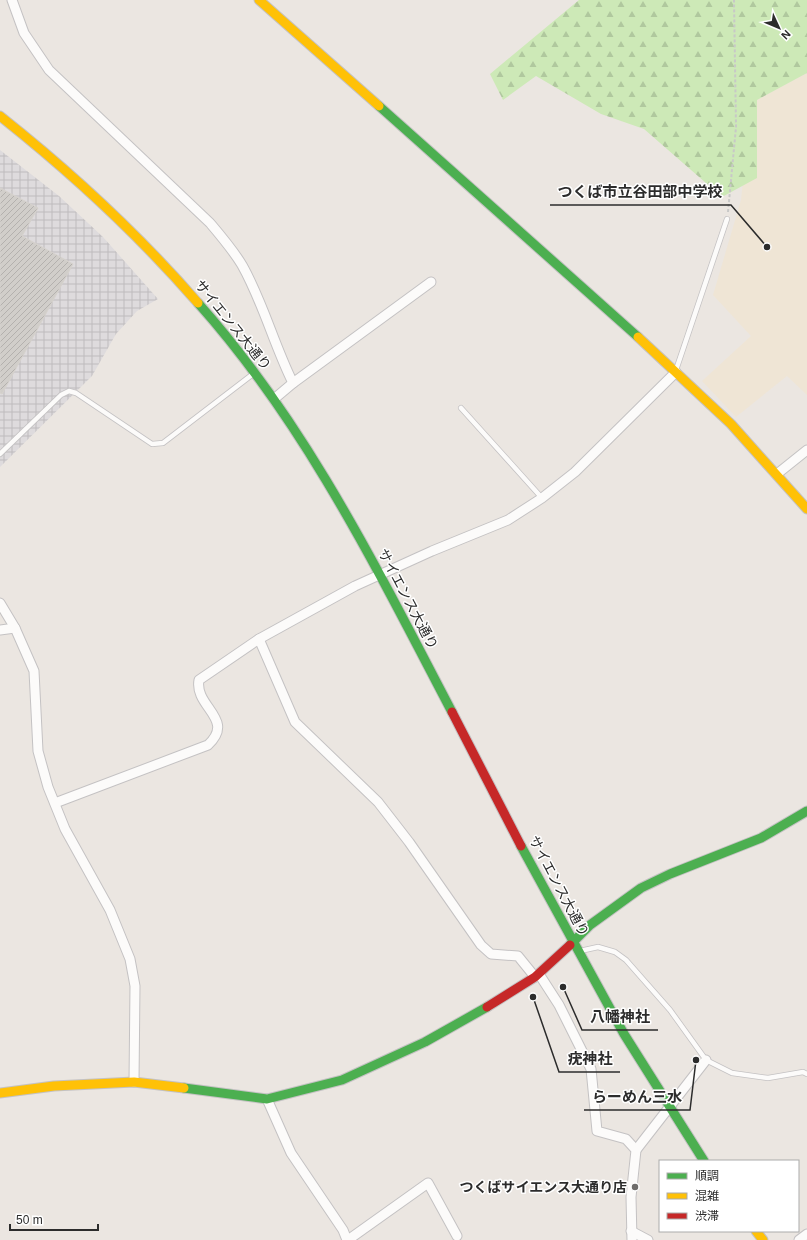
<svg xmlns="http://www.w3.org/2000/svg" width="807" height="1240" viewBox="0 0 807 1240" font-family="Arial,'Noto Sans JP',sans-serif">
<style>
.industrial{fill:url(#industrial-grid)}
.education{fill:#efe5d5}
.forest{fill:url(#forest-firs)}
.building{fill:url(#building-hatch);stroke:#d6d2cd}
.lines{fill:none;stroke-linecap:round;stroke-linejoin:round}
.lane-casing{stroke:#c4c2c3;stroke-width:6}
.street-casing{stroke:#c4c2c3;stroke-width:11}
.fast-casing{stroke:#c4c2c3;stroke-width:11}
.slow-casing{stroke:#c4c2c3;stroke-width:11}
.jam-casing{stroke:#c4c2c3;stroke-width:11}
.path{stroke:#c8c8c7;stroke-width:2;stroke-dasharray:3 2;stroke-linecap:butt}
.lane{stroke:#fcfbfa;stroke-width:4.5}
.street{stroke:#fcfbfa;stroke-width:9}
.fast{stroke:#4caf50;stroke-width:9}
.slow{stroke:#ffc107;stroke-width:9}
.jam{stroke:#c62828;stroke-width:9}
.poi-dot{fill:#6f6d6b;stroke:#fff;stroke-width:1.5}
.labels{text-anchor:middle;stroke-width:3;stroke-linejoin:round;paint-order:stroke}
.street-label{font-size:14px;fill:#2c2c2c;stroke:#fff}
.poi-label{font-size:14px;font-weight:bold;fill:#2c2c2c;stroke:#fff;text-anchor:end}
.leader{fill:none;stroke:#2c2c2c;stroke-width:1.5}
.callout-dot{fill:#2c2c2c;stroke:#fff;stroke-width:1.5}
.callout-label{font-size:15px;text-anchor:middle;font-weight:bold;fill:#2c2c2c;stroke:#fff;stroke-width:3;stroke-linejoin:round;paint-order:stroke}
</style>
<defs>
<pattern id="industrial-grid" width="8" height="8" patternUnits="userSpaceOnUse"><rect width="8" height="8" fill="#dedbdd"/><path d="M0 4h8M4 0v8" fill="none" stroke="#bfbcbe"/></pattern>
<pattern id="forest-firs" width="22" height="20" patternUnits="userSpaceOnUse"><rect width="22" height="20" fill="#cde9b7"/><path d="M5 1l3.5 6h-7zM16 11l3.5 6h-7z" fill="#b0c89e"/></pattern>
<pattern id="building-hatch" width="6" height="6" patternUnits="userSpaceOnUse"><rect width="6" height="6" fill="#d1ceca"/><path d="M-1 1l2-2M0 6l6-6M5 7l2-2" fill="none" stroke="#b4b1ae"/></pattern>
</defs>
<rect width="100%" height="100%" fill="#ebe6e1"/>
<path class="industrial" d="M0,150L59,196L103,237L158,299L137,311L116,334L92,376L0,467Z"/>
<path class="education" d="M807,73V395L787,376L736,417L702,381L751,336L713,295L741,200L751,103Z"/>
<path class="forest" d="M579,0H807V73L757,100V178L722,197L644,129L601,114L536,76L503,100L490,74Z"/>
<path class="building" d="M0,188L38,208L22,236L73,264L2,394L0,393Z"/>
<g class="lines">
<defs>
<g id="lane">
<path d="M676,370L727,219"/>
<path d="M461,408L542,498"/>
<path d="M0,454L61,395L69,391L76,393L152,444L163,443L253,374"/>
<path d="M580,951L598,947L615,952L626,960L670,1010L706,1060L732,1073L768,1078L803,1072L807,1074"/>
</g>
<g id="street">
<path d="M12,0L24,33L49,70L210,223C221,236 233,250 242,265C263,302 274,345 293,383"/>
<path d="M274,399L293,383L431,282"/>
<path d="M777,474L807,450"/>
<path d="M0,603L15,628L34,671L38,751L48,787L65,829L110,910L130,959L135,986L134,1082"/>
<path d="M0,630L15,628"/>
<path d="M259,639L295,722L378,802L409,842L481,945L491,954L518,956L535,977"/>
<path d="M55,803L208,745C236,719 194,707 199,680L259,639L355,586L432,551L508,520L542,498L575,472L676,372"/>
<path d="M539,974L559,1005L591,1069L597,1131L626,1139L636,1150L631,1197L632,1240"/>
<path d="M267,1099L291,1153L343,1230L347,1240"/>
<path d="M636,1150L706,1060"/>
<path d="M631,1231L648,1240"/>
<path d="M348,1240L428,1183L457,1236"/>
<path d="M799,1240L807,1234"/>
</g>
<g id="fast">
<path d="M379,106L638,337"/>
<path d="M198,303C306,424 377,569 452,712"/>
<path d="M521,846L624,1034L704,1161"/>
<path d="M570,945L590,925L641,888L670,874L761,838L807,811"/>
<path d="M184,1088L267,1099L342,1080L425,1042L487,1007"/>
</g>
<g id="slow">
<path d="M259,0L379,106"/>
<path d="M0,116C72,173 138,234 198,303"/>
<path d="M638,337L731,424L807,509"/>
<path d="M0,1093L54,1086L134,1082L184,1088"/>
<path d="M756,1231L763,1240"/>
</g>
<g id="jam">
<path d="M452,712L521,846"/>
<path d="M487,1007L535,977L570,945"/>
</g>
</defs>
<use href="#lane" class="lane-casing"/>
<use href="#street" class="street-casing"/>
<use href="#fast" class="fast-casing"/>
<use href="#slow" class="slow-casing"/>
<use href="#jam" class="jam-casing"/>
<path class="path" d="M728,212L736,127L734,0"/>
<use href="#lane" class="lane"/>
<use href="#street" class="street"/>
<use href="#fast" class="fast"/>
<use href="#slow" class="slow"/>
<use href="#jam" class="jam"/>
</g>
<circle class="poi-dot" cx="635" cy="1187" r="4"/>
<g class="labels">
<g class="street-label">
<text transform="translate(233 325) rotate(51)" y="5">サイエンス大通り</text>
<text transform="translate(408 599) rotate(62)" y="5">サイエンス大通り</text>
<text transform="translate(559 886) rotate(62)" y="5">サイエンス大通り</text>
</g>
<g class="poi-label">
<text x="627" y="1192">つくばサイエンス大通り店</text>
</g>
</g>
<path class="leader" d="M767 247L731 205H550M563 987L582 1030H658M533 997L559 1072H620M696 1060L690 1110H584"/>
<g class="callout-dot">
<circle cx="767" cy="247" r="4"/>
<circle cx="563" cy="987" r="4"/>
<circle cx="533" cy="997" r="4"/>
<circle cx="696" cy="1060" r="4"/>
</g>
<g class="callout-label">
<text x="640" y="197">つくば市立谷田部中学校</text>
<text x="620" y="1022">八幡神社</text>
<text x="590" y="1064">疣神社</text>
<text x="637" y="1102">らーめん三水</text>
</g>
<rect x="659" y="1160" width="140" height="72" fill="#ffffff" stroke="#ababab"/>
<rect x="667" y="1173" width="20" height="6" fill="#4caf50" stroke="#ababab"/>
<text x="695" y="1180" font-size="12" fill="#2c2c2c">順調</text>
<rect x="667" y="1193" width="20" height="6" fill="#ffc107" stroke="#ababab"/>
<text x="695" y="1200" font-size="12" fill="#2c2c2c">混雑</text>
<rect x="667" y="1213" width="20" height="6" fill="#c62828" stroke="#ababab"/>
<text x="695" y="1220" font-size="12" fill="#2c2c2c">渋滞</text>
<g transform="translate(779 28) rotate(134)" stroke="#ffffff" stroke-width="3" paint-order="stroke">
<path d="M0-3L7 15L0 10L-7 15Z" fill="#2c2c2c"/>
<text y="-6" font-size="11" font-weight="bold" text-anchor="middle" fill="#2c2c2c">N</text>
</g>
<path d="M10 1224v6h88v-6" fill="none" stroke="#2c2c2c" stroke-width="2"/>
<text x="16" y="1224" font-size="12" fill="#2c2c2c" stroke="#ffffff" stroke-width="3" paint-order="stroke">50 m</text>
</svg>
